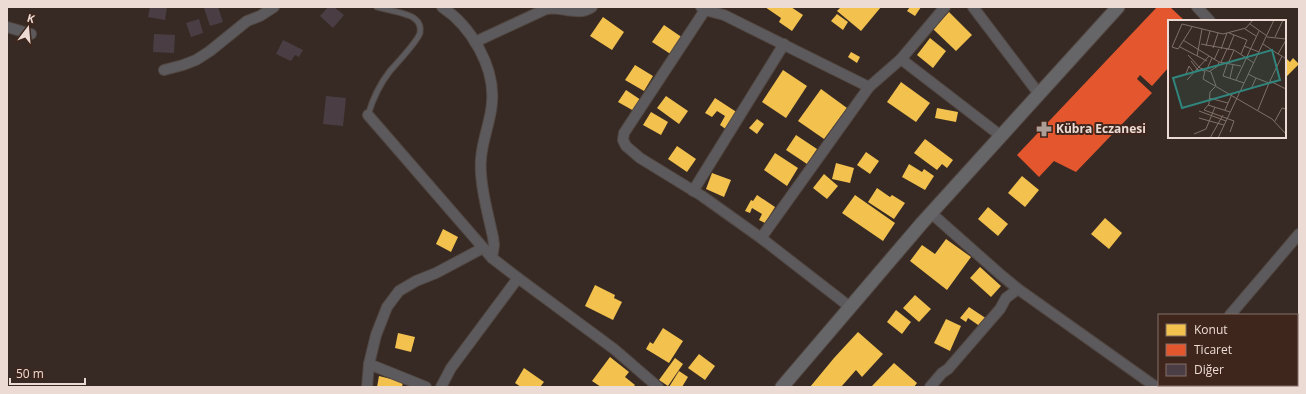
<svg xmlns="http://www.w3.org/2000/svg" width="1306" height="394" viewBox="0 0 1306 394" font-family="'Open Sans',sans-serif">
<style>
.homes{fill:#f2c14e}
.shops{fill:#e4572e}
.building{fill:#4a3e44}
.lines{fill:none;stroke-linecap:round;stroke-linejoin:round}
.lane-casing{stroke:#524742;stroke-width:7}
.street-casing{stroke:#524742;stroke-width:12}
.secondary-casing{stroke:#524742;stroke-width:15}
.lane{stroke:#5c5a5d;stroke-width:5}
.street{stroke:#5c5a5d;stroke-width:10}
.secondary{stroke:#666568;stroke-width:13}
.labels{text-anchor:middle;stroke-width:4;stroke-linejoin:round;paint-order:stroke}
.poi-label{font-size:12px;font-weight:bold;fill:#ebdbd4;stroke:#3f261c;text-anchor:start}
.inset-road{fill:none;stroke:#7f716a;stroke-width:1}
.view{fill:#30857d;fill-opacity:0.15;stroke:#30857d;stroke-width:2}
.inset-edge{fill:none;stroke:#ebdbd4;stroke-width:2}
</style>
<rect width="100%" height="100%" fill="#372a24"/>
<g class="homes">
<path d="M765,7H791L803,15L792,31L779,22L781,18Z"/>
<path d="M841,7H881L861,31L837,11Z"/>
<path d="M910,7H921L915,16L907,11Z"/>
<path d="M949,12L972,35L956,51L933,29Z"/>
<path d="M837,14L848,22L843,30L831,21Z"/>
<path d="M603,17L624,32L612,50L590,36Z"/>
<path d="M664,25L683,38L672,55L652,42Z"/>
<path d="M930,38L946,51L933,68L917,55Z"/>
<path d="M851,52L860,57L857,63L848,57Z"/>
<path d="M1285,57L1290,62L1293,58L1299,64L1285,78Z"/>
<path d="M635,65L653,76L644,91L625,80Z"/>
<path d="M783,70L807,86L786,118L762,102Z"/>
<path d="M901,82L930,103L916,122L887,102Z"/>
<path d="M821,89L847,108L824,139L798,121Z"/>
<path d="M626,90L641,100L634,111L618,102Z"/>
<path d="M666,96L688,111L679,124L657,108Z"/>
<path d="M715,98L738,113L727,130L720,125L725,116L717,111L712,117L705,113Z"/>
<path d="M937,108L958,112L956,122L935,118Z"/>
<path d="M651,112L668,122L661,135L643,125Z"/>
<path d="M757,119L764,124L757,134L749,128Z"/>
<path d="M796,135L817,149L807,164L786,150Z"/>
<path d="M925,139L953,160L947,168L942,164L937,170L914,153Z"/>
<path d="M677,146L696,159L687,172L668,159Z"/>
<path d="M866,152L879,161L870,174L857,165Z"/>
<path d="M775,153L798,168L787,186L764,170Z"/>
<path d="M836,163L854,168L850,183L832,179Z"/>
<path d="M909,164L922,172L924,169L934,176L925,190L902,177Z"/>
<path d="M712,173L731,180L724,197L706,189Z"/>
<path d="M824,174L838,186L827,199L813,188Z"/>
<path d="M1022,176L1039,190L1025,207L1008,193Z"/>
<path d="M877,188L890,197L892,195L905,203L894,219L868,202Z"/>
<path d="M757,195L775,207L765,223L759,220L762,214L752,208L750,213L745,211L751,200L753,201Z"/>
<path d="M855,195L895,223L883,241L842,213Z"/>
<path d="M988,207L1008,224L998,236L978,219Z"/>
<path d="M1105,218L1122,233L1109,249L1091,234Z"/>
<path d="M443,229L458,237L451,252L436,244Z"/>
<path d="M946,239L971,257L947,290L910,261L922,245L935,254Z"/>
<path d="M980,267L1001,286L991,297L970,278Z"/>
<path d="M595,285L615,295L614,298L622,302L613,320L585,306Z"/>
<path d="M915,295L931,309L919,322L903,308Z"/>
<path d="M969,307L987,319L981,327L968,318L966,322L960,318Z"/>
<path d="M896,310L911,322L902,334L887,322Z"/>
<path d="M946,319L961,326L950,351L934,343Z"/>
<path d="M663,328L683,341L669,363L646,349L650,342L653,344Z"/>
<path d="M858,332L883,354L862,377L856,370L841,387H810L834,358Z"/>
<path d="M398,333L415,337L411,352L395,348Z"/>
<path d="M699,354L715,366L705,380L688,368Z"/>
<path d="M610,357L629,372L625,377L635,385L633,387H601L592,381Z"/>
<path d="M675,358L683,364L668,386L659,380Z"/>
<path d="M894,363L917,383L914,387L872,386Z"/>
<path d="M524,368L544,382L540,387H521L515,383Z"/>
<path d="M679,371L688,377L682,387H669Z"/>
<path d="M379,376L403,382L402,387H377Z"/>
</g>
<path class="shops" d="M1157,7H1170L1185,21H1169V67L1152,86L1140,75L1137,79L1152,93L1076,172L1054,161L1039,177L1017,155Z"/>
<g class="building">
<path d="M150,7H167L165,20L148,17Z"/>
<path d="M207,7H218L223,22L210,26L204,8Z"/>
<path d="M328,7H334L344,15L333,28L320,16Z"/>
<path d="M199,19L203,33L191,37L186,23Z"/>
<path d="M154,34L175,35L174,53L153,52Z"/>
<path d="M283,40L303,50L299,57L295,55L291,61L276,54Z"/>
<path d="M326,96L346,98L343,126L323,124Z"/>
</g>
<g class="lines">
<defs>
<path id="lane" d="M368,115C373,98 379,85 390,71C397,63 417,42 420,33C421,27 419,22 415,19C409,13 386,10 377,7"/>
<g id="street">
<path d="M442,7C471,26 495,67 492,102C491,121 482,140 481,159C479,182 488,214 493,237L494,245L492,258"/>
<path d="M701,7L705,10L724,15L869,87"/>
<path d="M973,7L1039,94"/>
<path d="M1197,7L1210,21"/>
<path d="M705,10L624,133L623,140L626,146L640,158L702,196L761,238L850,307"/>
<path d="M7,27L31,34"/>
<path d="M475,42L546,9C562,6 578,17 592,7"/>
<path d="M901,59L1001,136"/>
<path d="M164,70L183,65L196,60L210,51L247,21L260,16L274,7"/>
<path d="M368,115L492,258L518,278L614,349L658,387"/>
<path d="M693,191L784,44"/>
<path d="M761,238L869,87L901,59L945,7"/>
<path d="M1018,289L1156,387"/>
<path d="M1230,315L1299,234"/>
<path d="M369,364L426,387"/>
<path d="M1199,385L1201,387"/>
<path d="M367,387L369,364L376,335L387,307L399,291L416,281L436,273L483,248"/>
<path d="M441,387L451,368L518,278"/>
<path d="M930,387L942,373L948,369L1000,309L1006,298L1018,289L1001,275L931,213"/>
<path d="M1168,387L1170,385"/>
</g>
<path id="secondary" d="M782,387L922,223L1118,7"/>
</defs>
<use href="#lane" class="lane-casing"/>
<use href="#street" class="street-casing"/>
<use href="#secondary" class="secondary-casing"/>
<use href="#lane" class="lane"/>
<use href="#street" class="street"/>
<use href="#secondary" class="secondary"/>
</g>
<defs>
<symbol id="pharmacy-bare" viewBox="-9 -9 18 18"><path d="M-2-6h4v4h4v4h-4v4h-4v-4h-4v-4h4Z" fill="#ac9d96" stroke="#3f261c" stroke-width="2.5" paint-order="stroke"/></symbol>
</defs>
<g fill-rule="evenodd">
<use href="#pharmacy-bare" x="1033" y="118" width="22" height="22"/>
</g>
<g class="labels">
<g class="poi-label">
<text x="1056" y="133">Kübra Eczanesi</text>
</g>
</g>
<g transform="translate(1168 20)">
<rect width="118" height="118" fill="#372a24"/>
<path class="inset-road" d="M82,4L99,16M24,7L10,29L4,27L14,4L55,14L78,8L85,0M77,9L88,16M61,13L79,20L73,34M99,17L118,19M107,17L115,0M15,20L41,36M33,24L66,30L86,43M95,24L110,34M38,26L42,11M76,26L91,32M12,27L39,41M45,28L50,13M53,29L59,13M60,30L66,15M20,35L32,48L43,52L48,66M29,36L34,9M114,36L110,34L118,20M46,40L51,29M23,41L30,50L37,51L35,59L104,99L118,114M53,42L59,29M59,44L55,56L76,63M60,44L66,30M39,49L44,38M42,51L50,46L51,42M18,54L21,46L26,53M80,54L88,58L83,69M62,58L65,45M88,58L101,63L114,36L118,39M19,60L41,36L51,42L73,46M68,60L91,11M102,61L118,69M47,67L42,72L41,84L36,90L66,101L62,112M41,78L60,83M40,85L62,92M57,90L64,74M90,90L101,63M31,91L58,101M31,98L56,105M107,101L114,88L118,89M26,114L38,109L47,87M42,118L55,95M50,118L106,0"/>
<path class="view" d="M104,30L112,60L14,88L5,58Z"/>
<rect width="118" height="118" class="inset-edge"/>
</g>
<rect width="1306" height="394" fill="none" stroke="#ebdbd4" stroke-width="16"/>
<rect x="1158" y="314" width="140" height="72" fill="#3f261c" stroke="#846e66"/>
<rect x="1166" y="324" width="20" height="12" fill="#f2c14e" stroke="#846e66"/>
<text x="1194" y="334" font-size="12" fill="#ebdbd4">Konut</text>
<rect x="1166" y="344" width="20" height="12" fill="#e4572e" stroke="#846e66"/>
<text x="1194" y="354" font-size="12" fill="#ebdbd4">Ticaret</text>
<rect x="1166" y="364" width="20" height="12" fill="#4a3e44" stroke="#846e66"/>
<text x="1194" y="374" font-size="12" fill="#ebdbd4">Diğer</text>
<g transform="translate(28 28) rotate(16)" stroke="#3f261c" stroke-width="3" paint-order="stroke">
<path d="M0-3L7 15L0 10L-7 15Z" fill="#ebdbd4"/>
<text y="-6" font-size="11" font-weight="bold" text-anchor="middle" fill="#ebdbd4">K</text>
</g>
<path d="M10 378v6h75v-6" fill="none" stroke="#ebdbd4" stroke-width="2"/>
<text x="16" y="378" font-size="12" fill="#ebdbd4" stroke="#3f261c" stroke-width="3" paint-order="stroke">50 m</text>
</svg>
